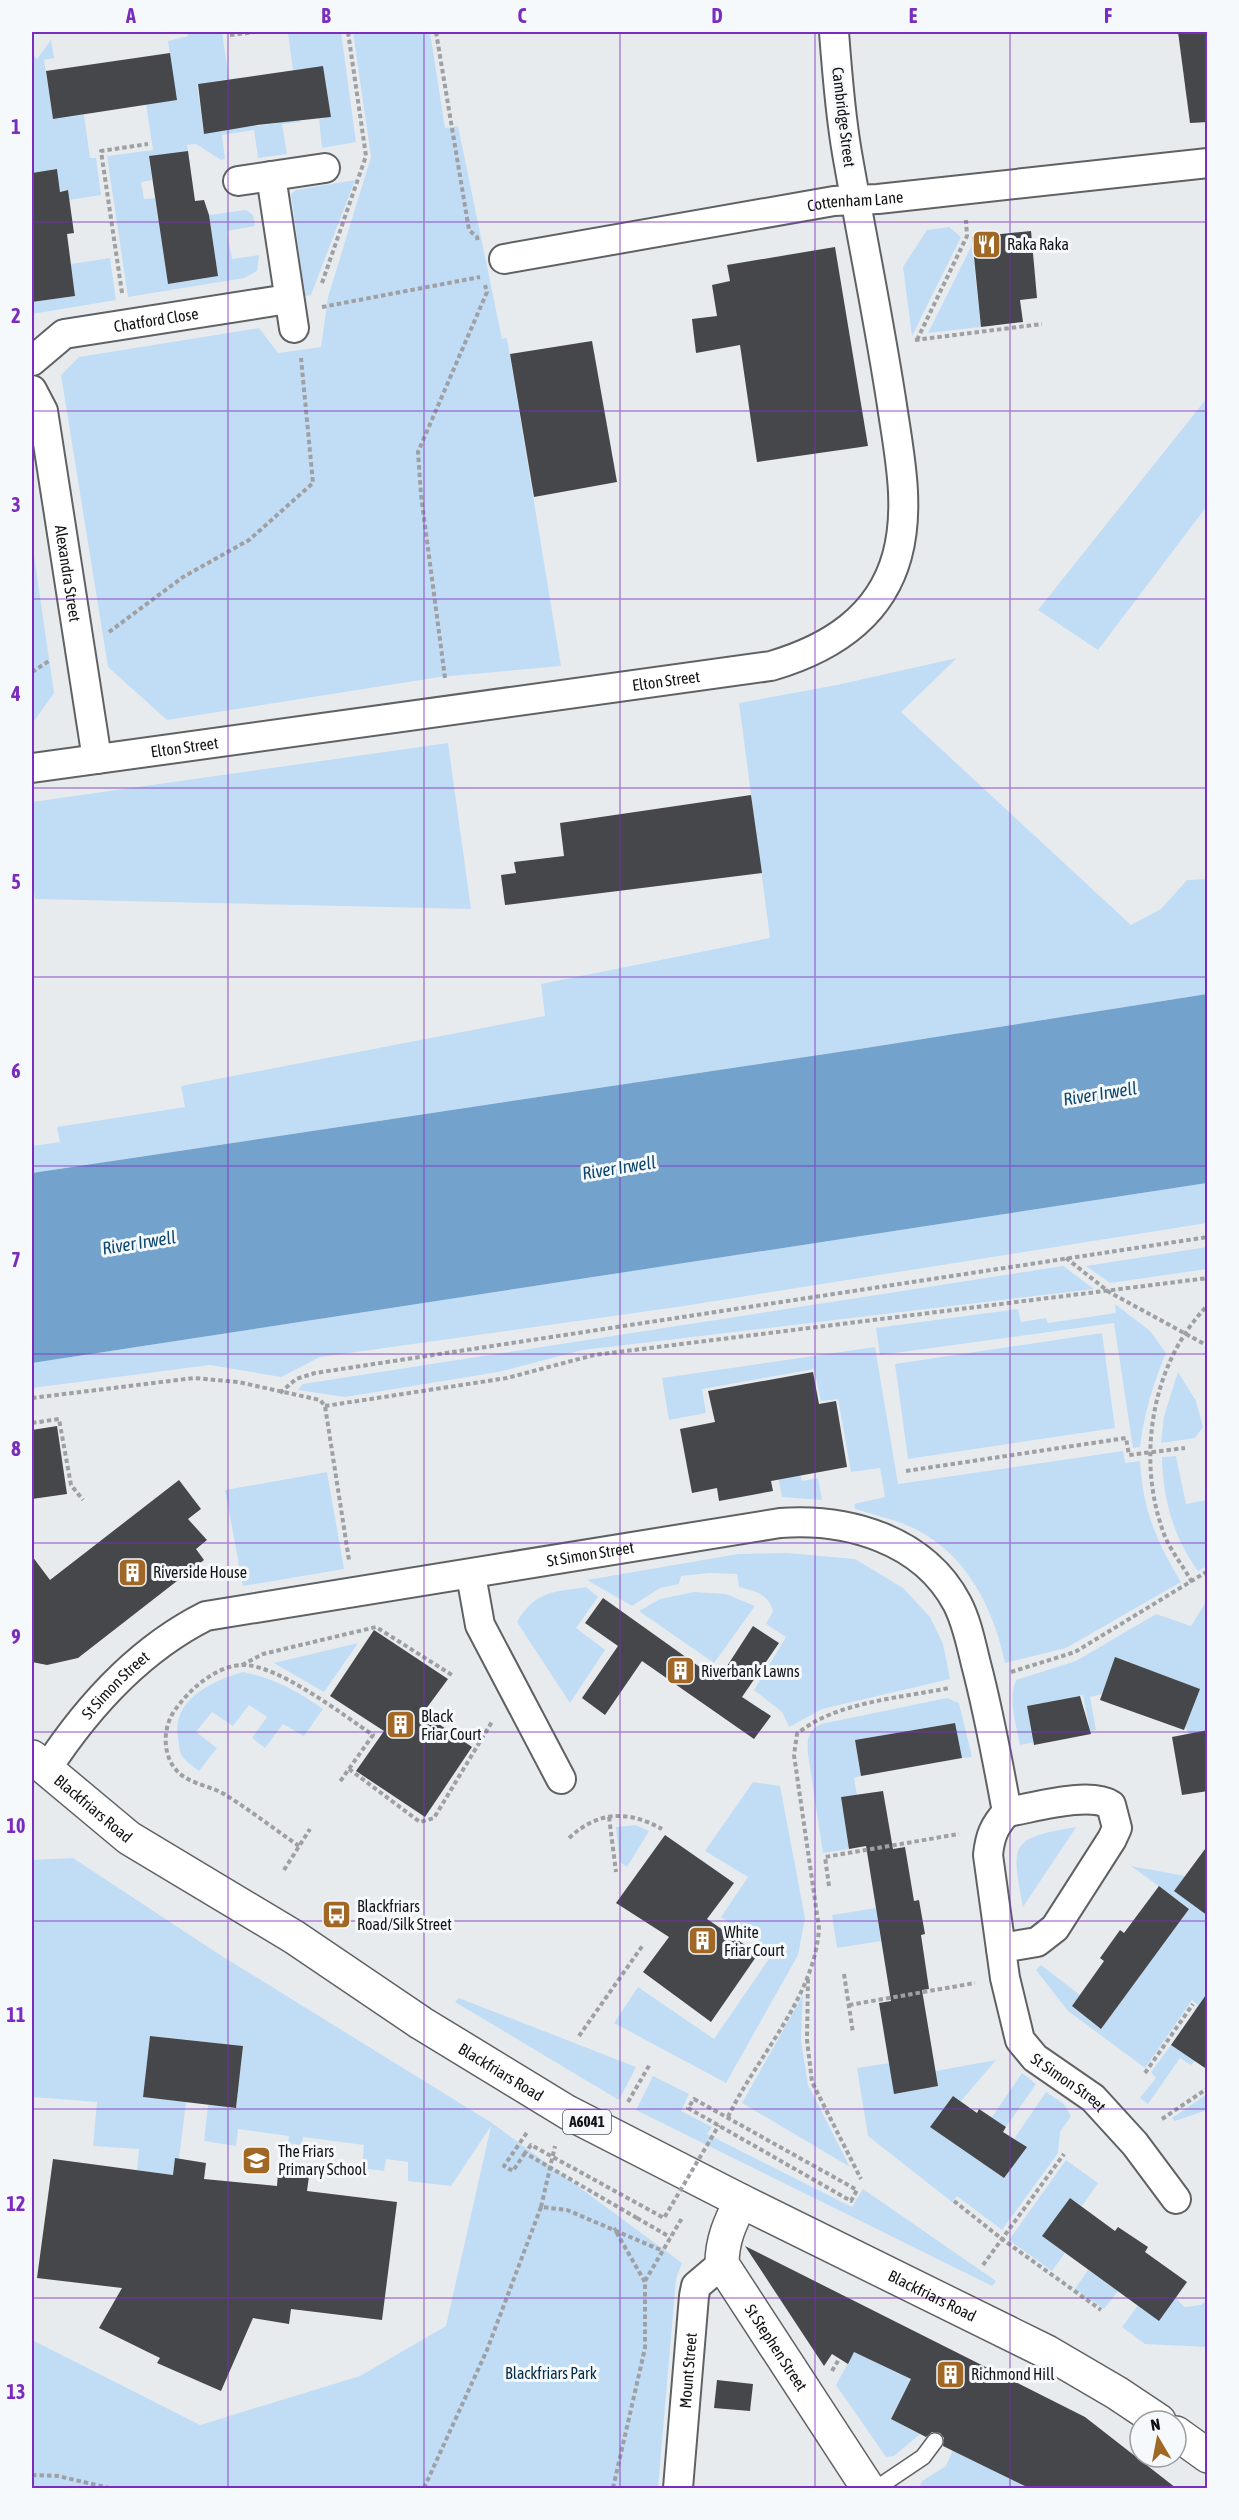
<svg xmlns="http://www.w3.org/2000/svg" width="1239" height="2520" viewBox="0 0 1239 2520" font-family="'Asap Condensed',sans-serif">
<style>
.green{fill:#c1ddf6}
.water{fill:#73a3cd}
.building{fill:#45474a}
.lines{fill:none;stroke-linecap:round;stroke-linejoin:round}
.lane-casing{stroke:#5f6264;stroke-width:18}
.street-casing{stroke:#5f6264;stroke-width:32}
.secondary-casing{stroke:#5f6264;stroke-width:36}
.primary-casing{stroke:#5f6264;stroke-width:36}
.path{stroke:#9ea0a3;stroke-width:4;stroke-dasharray:4.5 3;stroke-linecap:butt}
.lane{stroke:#fff;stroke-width:15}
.street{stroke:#fff;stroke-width:28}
.secondary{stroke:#fff;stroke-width:33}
.primary{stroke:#fff;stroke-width:33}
.path-bridge{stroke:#9ea0a3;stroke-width:4;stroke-dasharray:4.5 3;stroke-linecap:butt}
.grid{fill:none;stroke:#7b2cbf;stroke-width:1.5;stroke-opacity:0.55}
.labels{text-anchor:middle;stroke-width:6;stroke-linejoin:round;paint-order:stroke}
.shield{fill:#f6f9fc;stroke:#56585a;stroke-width:1.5}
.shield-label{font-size:15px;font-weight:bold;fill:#121314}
.street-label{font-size:16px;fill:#121314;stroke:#f6f9fc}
.poi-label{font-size:16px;fill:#121314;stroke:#f6f9fc;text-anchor:start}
.park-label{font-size:16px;fill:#052c48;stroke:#f6f9fc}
.water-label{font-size:18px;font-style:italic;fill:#0d476f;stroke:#f6f9fc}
.neatline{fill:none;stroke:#7b2cbf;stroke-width:2}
.grid-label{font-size:20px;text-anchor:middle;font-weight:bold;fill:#7b2cbf}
</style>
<rect width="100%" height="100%" fill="#e8ebee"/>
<g class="green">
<path d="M187,32H222L229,79L197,84L204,134L255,113L257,126L278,123L276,111L298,107L300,122L282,124L287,154L258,158L254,130L222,135L225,159L221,160L196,144L187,145L188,151L149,156L152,180L141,182L144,199L155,198L168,284L218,276L209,215L246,210L253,215L255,226L227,231L232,259L259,255L257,271L244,278L128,297L107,156L153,150L146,104L176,100L168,41L188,36Z"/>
<path d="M341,32L356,142L322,148L319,119L331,117L323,67L293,70L288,33Z"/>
<path d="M353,32H430L445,128L458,126L502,339L507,338L561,666L440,677L167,720L108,667L61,375L79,357L259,328L278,353L321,347L328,297L371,157Z"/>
<path d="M51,40L54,58L44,60L53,119L84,115L90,158H96L101,195L69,200L68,190L60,191L57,169L32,173V54L37,59Z"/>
<path d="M355,180L311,295L305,296L291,194L296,190Z"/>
<path d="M949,227L961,237L912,336L903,267L927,230Z"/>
<path d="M972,245L981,327L928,333Z"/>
<path d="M110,258L116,300L32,314V302L75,296L71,264Z"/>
<path d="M1207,398V506L1098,650L1038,610Z"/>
<path d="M32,542L54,693L32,724Z"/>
<path d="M957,658L901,712L1131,925L1161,909L1187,880L1207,879V994L872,1047L32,1173V1146L60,1142L57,1127L185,1107L181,1086L545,1016L541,984L770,938L739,703L837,685Z"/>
<path d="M448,743L471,909L35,899L32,877V802Z"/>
<path d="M1207,1183V1223L677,1307L320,1357L281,1377L210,1365L32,1388V1363Z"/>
<path d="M1207,1247V1269L1110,1283L1086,1266Z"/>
<path d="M1063,1266L1094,1289L583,1350L498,1372L345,1397L298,1390L303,1384Z"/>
<path d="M1115,1304L1150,1331L1166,1353C1153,1384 1144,1414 1140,1447L1133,1448L1114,1323L880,1355L876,1328L1018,1309L1021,1322L1046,1318L1048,1323L1116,1313Z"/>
<path d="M1102,1333L1115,1428L908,1459L895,1364Z"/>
<path d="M875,1347L898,1484L1123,1451L1125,1463L1140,1461C1143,1511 1156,1540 1181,1582L1066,1648L1005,1663C993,1605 963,1547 904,1524C888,1518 871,1514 855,1509L854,1504L885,1497L880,1468L851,1472L838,1399L821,1401L814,1369L702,1389L706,1413L669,1420L662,1378Z"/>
<path d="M1178,1372L1196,1401L1203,1427L1195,1438L1161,1443L1164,1416Z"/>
<path d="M1176,1456L1186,1504L1207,1500V1566L1198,1571C1173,1536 1163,1500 1162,1457Z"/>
<path d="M798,1466L802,1481L818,1478L822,1500L782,1497L777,1470Z"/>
<path d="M327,1472L344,1569L243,1586L225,1490Z"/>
<path d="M787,1553L855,1559L903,1588L930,1617L943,1644L950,1679L822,1709L789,1727L782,1712L754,1690L786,1637L766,1624L773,1611C769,1594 754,1591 739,1587L737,1574L709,1573L681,1576L679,1584L660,1588L632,1606L587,1580L738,1554Z"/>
<path d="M586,1587L598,1597L576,1628L605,1650L570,1703L517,1622C535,1591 553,1592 586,1587Z"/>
<path d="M694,1592L726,1594L755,1606L714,1663L639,1611L660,1599Z"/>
<path d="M1207,1600V1730L1189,1734L1185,1726L1200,1689L1115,1658L1102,1694L1090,1697L1096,1730L1090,1731L1083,1695L1028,1706L1034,1742L1020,1745C1016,1724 1008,1700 1016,1680L1076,1661L1156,1614L1191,1626Z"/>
<path d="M358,1643L324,1692L274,1663Z"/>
<path d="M243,1672C273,1678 299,1692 323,1709L304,1736L283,1724L265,1748L252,1738L267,1717L249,1705L233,1726L212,1712L196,1732L217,1748L199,1771C194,1767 186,1762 182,1756C179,1752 179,1743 178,1738C171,1699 213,1681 243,1672Z"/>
<path d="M947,1698L959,1703L972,1757L962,1758L954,1723L855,1740L861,1776L854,1778L857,1795L841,1797L849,1849L823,1853L808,1754C807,1739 807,1732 821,1724Z"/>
<path d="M753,1782L780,1786L805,1918L798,1955L726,2083L614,2023L638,1987L714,2039L773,1953L721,1917L748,1877L705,1851Z"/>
<path d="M636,1825L649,1831L627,1867L620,1862L616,1827Z"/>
<path d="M1076,1827L1073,1832L1023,1907C1011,1844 1009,1838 1076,1827Z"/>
<path d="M73,1858L217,1953L492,2123L682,2263L676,2279L658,2488H32V2340L200,2425L360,2376L446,2326L491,2126L451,2186L408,2181V2162L386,2159L384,2171L362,2168L364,2145L303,2137L302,2145L288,2143L289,2136L238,2129L236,2146L204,2141L208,2105L236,2108L243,2046L151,2036L143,2097L186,2102L179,2159L173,2175L137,2170L139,2149L93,2146L97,2102L32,2097V1860Z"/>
<path d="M1131,1866L1185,1876L1175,1891L1207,1916V2020L1194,2011L1198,2005L1192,2000L1145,2068L1068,2011L1036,1970L1041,1965L1080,1995L1072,2006L1101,2029L1189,1908Z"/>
<path d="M876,1908L881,1941L837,1948L832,1915Z"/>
<path d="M803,1995L801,2040L808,2085L850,2167L742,2103Z"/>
<path d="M459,1998L636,2067L619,2100L455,2002Z"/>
<path d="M1171,2045L1195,2061L1191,2065L1180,2058L1148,2104L1140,2098L1156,2078L1151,2072Z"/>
<path d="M996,2060L961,2101L953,2096L930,2127L1004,2178L1026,2147L1014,2139L1046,2092L1064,2104L1071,2116L1060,2132L1058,2153L1002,2230L957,2196L952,2202L868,2136L857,2068L889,2063L930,2072Z"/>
<path d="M1022,2073L1036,2084L1006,2127L992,2117Z"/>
<path d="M653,2076L689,2094L681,2111L712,2127L707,2134L852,2207L863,2189L996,2281L992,2286L636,2110Z"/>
<path d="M1207,2094V2110L1175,2121L1172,2118Z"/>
<path d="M1066,2160L1098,2183L1082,2206L1070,2198L1042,2236L1065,2253L1052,2271L1009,2240Z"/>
<path d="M1088,2270L1118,2291L1104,2309L1075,2289Z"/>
<path d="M1175,2298L1185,2307L1201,2305L1207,2300V2347L1145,2344L1122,2327L1138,2305Z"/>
<path d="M854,2352L911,2379L891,2419L920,2434L894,2456L886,2457L836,2385Z"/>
<path d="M953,2450L1028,2488H919L922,2481L946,2466Z"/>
</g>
<path class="water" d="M1207,994V1183L32,1363V1173L872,1047Z"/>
<g class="building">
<path d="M1178,32H1208V122L1190,123Z"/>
<path d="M170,53L177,100L53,119L46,71Z"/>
<path d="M323,66L331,117L257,125L204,134L198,84Z"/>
<path d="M188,151L195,201L204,200L209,215L218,276L168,284L149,156Z"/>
<path d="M57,169L60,192L68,190L74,233L67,234L75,296L32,302V173Z"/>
<path d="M1031,231L1037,298L1020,300L1023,322L981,327L972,237Z"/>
<path d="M835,247L868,446L757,462L740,345L696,353L692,319L717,316L712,285L730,281L727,265Z"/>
<path d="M592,341L617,482L534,497L510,354Z"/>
<path d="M751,795L762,873L505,905L501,875L516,873L514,862L564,856L560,823Z"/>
<path d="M813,1372L819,1404L836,1401L847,1467L771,1481L773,1491L719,1501L717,1488L692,1493L680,1429L715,1422L708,1391Z"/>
<path d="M57,1426L67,1494L32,1499V1430Z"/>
<path d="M179,1480L201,1509L188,1519L207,1540L196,1549L204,1560L78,1658L47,1665L32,1662V1556L50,1580Z"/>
<path d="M603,1598L718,1680L753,1626L779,1643L742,1697L771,1716L754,1739L642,1661L605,1715L582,1698L618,1646L585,1623Z"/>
<path d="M374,1630L448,1679L423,1713L472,1747L425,1817L356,1771L384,1731L330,1696Z"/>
<path d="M1115,1657L1200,1689L1184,1730L1100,1700Z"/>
<path d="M1080,1696L1091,1734L1034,1745L1027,1706Z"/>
<path d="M955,1723L962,1758L861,1776L855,1740Z"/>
<path d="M1208,1730V1791L1182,1795L1172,1737Z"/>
<path d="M883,1791L893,1849L905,1847L914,1901L919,1900L925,1934L921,1935L929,1989L922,1990L938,2086L894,2094L879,2003L891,2001L866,1846L849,1849L841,1797Z"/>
<path d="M665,1835L734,1883L707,1919L758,1954L711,2022L643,1972L669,1937L616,1903Z"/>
<path d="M1208,1845V1916L1174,1891Z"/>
<path d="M1159,1886L1189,1909L1101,2029L1072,2006L1104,1961L1100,1958L1120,1930L1124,1933Z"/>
<path d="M1208,1992V2070L1171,2045Z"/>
<path d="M150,2036L243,2046L236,2108L143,2097Z"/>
<path d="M953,2096L977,2113L979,2109L1006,2127L1003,2132L1027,2147L1004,2178L930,2127Z"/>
<path d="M175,2158L206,2163L204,2179L277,2186L278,2173L309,2176L307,2191L397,2202L382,2320L291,2309L289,2324L253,2318L221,2391L157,2363L160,2358L99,2328L122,2288L37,2278L53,2159L173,2175Z"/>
<path d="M1070,2198L1115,2231L1118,2227L1148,2247L1145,2252L1187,2282L1159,2321L1042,2236Z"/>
<path d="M745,2246L1085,2417L1176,2488H1029L943,2446L944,2438L940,2433L932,2432L926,2437L891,2419L911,2379L854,2352L848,2364L832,2354L824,2366Z"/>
<path d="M717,2380L753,2384L750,2411L714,2408Z"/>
</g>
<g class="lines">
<defs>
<path id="lane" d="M877,2488L923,2457L935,2441"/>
<g id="street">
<path d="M271,176L294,328"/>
<path d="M238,181L325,168"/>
<path id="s1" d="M504,259L834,201L878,199L1208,163"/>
<path id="s2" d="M32,361L64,334L288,299"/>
<path id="s3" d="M32,390L43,411L97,759"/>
<path id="s4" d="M32,768L771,666C829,649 880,618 897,556C910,509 900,458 893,412C880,325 862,239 847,153C840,113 837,72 834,32"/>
<path d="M471,1575L480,1625L561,1779"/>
<path id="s5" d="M46,1770C87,1707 138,1650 206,1616L780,1523C847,1518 923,1539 957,1603C967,1622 971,1644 976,1664C989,1713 998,1763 1007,1812C994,1826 990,1836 988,1855L1005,1978L1020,2040L1035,2058L1093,2098L1135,2144L1176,2199"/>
<path d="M1001,1948L1037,1942L1055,1928L1112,1839L1117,1828L1111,1805C1089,1791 1033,1808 1007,1812"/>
<path id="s6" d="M678,2488L694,2296L696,2286L722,2264"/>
</g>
<g id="secondary">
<path id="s7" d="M741,2201C730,2223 722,2240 722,2264L868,2488"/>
</g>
<g id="primary">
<path id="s8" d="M32,1757L129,1838L294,1937L421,2023L567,2112L741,2201L1047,2352L1117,2393L1159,2421"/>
<path d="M1176,2433L1208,2456"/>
</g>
</defs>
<use href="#lane" class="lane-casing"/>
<use href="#street" class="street-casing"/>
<use href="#secondary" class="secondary-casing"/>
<use href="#primary" class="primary-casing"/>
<g class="path">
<path d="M436,32L469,230L477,237L478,242"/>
<path d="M230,35L255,32"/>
<path d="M322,283L366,156L348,32"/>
<path d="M122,293L101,151L148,144"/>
<path d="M322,307L480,277"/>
<path d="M915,340L1042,324"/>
<path d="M917,340L967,236L966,220"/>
<path d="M109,632L183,577L249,540L313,483L301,358"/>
<path d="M32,672L49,661"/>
<path d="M445,678L421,495L418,452L487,292L485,285"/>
<path d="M1066,1258L1109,1292L1208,1346"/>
<path d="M280,1393L296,1379L315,1373L1208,1237"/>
<path d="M32,1398L194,1378L238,1382L320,1400L325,1406L349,1560"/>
<path d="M325,1406L507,1378L594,1355L1208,1278"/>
<path d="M32,1423L59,1419L71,1485L83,1500"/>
<path d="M906,1471L1126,1438L1129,1455L1185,1448"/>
<path d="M1192,1582C1183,1566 1170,1550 1164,1534C1136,1459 1151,1363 1208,1305"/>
<path d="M242,1665L263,1654L376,1627L452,1675"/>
<path d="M1011,1672L1075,1652L1208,1571"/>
<path d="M349,1769L420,1822L434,1818L493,1720"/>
<path d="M609,1817L616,1872"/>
<path d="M569,1838C598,1811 628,1810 662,1829"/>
<path d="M299,1846C274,1829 250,1810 224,1794C207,1784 185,1784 173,1766C162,1749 164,1725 175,1710C189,1690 214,1667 241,1665C276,1663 343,1715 373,1735L339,1783"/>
<path d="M284,1870L310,1829"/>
<path d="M829,1886L825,1857L959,1834"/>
<path d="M844,1974L853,2033"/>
<path d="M808,1979L807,2040L812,2082L861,2179"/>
<path d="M849,2005L975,1983"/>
<path d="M579,2036L643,1945"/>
<path d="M1145,2073L1193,2004"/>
<path d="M694,2099L857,2190L851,2201L688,2108Z"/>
<path d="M628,2102L650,2064"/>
<path d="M728,2117C757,2056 815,1997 819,1928L794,1755L797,1734C834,1702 901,1698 949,1688"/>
<path d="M1162,2119L1208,2088"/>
<path d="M525,2153L513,2171L504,2166L528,2131"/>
<path d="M954,2201L1002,2239L1101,2310"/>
<path d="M541,2207L555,2146"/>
<path d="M637,2218L670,2237"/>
<path d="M983,2265L1064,2154"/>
<path d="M645,2281L682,2218"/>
<path d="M832,2371L839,2359"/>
<path d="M32,2475L58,2476L109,2488"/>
<path d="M424,2488L487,2350L541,2207L567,2210L663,2251"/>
<path d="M613,2488L645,2348V2282L614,2228"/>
</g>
<use href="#lane" class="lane"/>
<use href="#street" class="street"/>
<use href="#secondary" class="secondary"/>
<use href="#primary" class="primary"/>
<path class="path-bridge" d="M637,2218L525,2153L531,2145L664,2218L719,2125"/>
</g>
<path class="grid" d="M228,32V2488M424,32V2488M620,32V2488M815,32V2488M1010,32V2488M32,222H1208M32,411H1208M32,599H1208M32,788H1208M32,977H1208M32,1166H1208M32,1354H1208M32,1543H1208M32,1732H1208M32,1921H1208M32,2109H1208M32,2298H1208"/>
<defs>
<symbol id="restaurant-square" viewBox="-11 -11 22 22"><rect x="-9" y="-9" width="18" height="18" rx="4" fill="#a06725" stroke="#f6f9fc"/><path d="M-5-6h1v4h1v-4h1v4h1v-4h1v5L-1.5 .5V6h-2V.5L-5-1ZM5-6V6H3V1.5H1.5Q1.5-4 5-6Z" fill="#fff"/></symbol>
<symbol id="building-square" viewBox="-11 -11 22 22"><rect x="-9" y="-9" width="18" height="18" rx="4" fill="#a06725" stroke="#f6f9fc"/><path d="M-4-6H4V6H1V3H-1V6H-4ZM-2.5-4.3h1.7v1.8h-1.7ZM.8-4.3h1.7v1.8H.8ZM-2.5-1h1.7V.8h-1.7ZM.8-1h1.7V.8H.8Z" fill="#fff"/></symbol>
<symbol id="bus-square" viewBox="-11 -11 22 22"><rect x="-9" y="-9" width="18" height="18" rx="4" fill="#a06725" stroke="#f6f9fc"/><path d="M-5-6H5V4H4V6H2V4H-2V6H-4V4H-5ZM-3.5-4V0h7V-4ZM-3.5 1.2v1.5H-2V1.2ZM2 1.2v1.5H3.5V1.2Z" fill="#fff"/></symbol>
<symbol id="school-square" viewBox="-11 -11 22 22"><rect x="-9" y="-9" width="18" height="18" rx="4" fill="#a06725" stroke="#f6f9fc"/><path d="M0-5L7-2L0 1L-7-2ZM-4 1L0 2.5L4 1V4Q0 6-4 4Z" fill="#fff"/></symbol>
</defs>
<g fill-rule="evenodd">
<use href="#restaurant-square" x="970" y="228" width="33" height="33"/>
<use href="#building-square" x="116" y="1556" width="33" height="33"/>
<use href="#building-square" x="664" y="1654" width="33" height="33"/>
<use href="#building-square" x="384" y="1708" width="33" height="33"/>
<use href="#bus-square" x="320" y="1898" width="33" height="33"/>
<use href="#building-square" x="686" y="1924" width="33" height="33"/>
<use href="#school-square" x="240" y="2144" width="33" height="33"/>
<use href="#building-square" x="934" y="2358" width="33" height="33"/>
</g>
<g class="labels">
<rect class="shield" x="563" y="2110" width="48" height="24" rx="4.5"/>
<g class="shield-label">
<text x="587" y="2127">A6041</text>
</g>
<g class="street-label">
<text transform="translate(844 117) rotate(83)" y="6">Cambridge Street</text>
<text dy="6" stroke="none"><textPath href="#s1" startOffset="356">Cottenham Lane</textPath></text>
<text dy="6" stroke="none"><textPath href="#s2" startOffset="135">Chatford Close</textPath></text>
<text dy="6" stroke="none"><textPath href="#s3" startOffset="188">Alexandra Street</textPath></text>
<text dy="6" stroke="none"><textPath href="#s4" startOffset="640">Elton Street</textPath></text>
<text dy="6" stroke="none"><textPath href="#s4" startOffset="154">Elton Street</textPath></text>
<text dy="6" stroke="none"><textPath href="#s5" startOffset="614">St Simon Street</textPath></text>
<text dy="6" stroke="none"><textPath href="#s5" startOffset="110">St Simon Street</textPath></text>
<text dy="6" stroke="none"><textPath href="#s8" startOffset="80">Blackfriars Road</textPath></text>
<text dy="6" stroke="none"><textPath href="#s8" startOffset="566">Blackfriars Road</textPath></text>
<text dy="6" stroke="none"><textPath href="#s5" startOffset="1528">St Simon Street</textPath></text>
<text dy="6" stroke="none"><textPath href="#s8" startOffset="1052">Blackfriars Road</textPath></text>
<text dy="6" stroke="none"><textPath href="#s7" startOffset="166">St Stephen Street</textPath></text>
<text dy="6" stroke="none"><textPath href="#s6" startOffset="118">Mount Street</textPath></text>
</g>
<g class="poi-label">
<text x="1007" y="250">Raka Raka</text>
<text x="153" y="1578">Riverside House</text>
<text x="701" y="1677">Riverbank Lawns</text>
<text x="421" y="1722">Black<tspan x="421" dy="18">Friar Court</tspan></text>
<text x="357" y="1912">Blackfriars<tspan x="357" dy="18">Road/Silk Street</tspan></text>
<text x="724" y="1938">White<tspan x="724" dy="18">Friar Court</tspan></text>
<text x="278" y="2157">The Friars<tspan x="278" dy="18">Primary School</tspan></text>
<text x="971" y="2380">Richmond Hill</text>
</g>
<g class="park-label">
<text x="551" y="2379">Blackfriars Park</text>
</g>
<g class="water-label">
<text transform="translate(1100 1094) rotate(-9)" y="6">River Irwell</text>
<text transform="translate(619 1168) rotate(-9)" y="6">River Irwell</text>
<text transform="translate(139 1243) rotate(-9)" y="6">River Irwell</text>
</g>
</g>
<rect width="1239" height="2520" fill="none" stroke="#f6f9fc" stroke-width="66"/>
<g transform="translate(1158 2439) rotate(350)"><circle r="28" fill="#f6f9fc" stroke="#9b9d9f" stroke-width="1.5"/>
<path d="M0-4.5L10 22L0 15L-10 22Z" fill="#a06725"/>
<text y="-9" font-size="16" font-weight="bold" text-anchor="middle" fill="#121314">N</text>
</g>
<rect x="33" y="33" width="1173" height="2454" class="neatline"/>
<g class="grid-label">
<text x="131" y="23">A</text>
<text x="326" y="23">B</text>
<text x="522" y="23">C</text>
<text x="717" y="23">D</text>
<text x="913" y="23">E</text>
<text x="1108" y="23">F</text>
<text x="16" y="134">1</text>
<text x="16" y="323">2</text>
<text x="16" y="512">3</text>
<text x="16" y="701">4</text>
<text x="16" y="889">5</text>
<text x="16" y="1078">6</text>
<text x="16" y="1267">7</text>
<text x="16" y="1456">8</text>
<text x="16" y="1644">9</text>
<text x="16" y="1833">10</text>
<text x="16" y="2022">11</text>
<text x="16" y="2211">12</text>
<text x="16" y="2399">13</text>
</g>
</svg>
